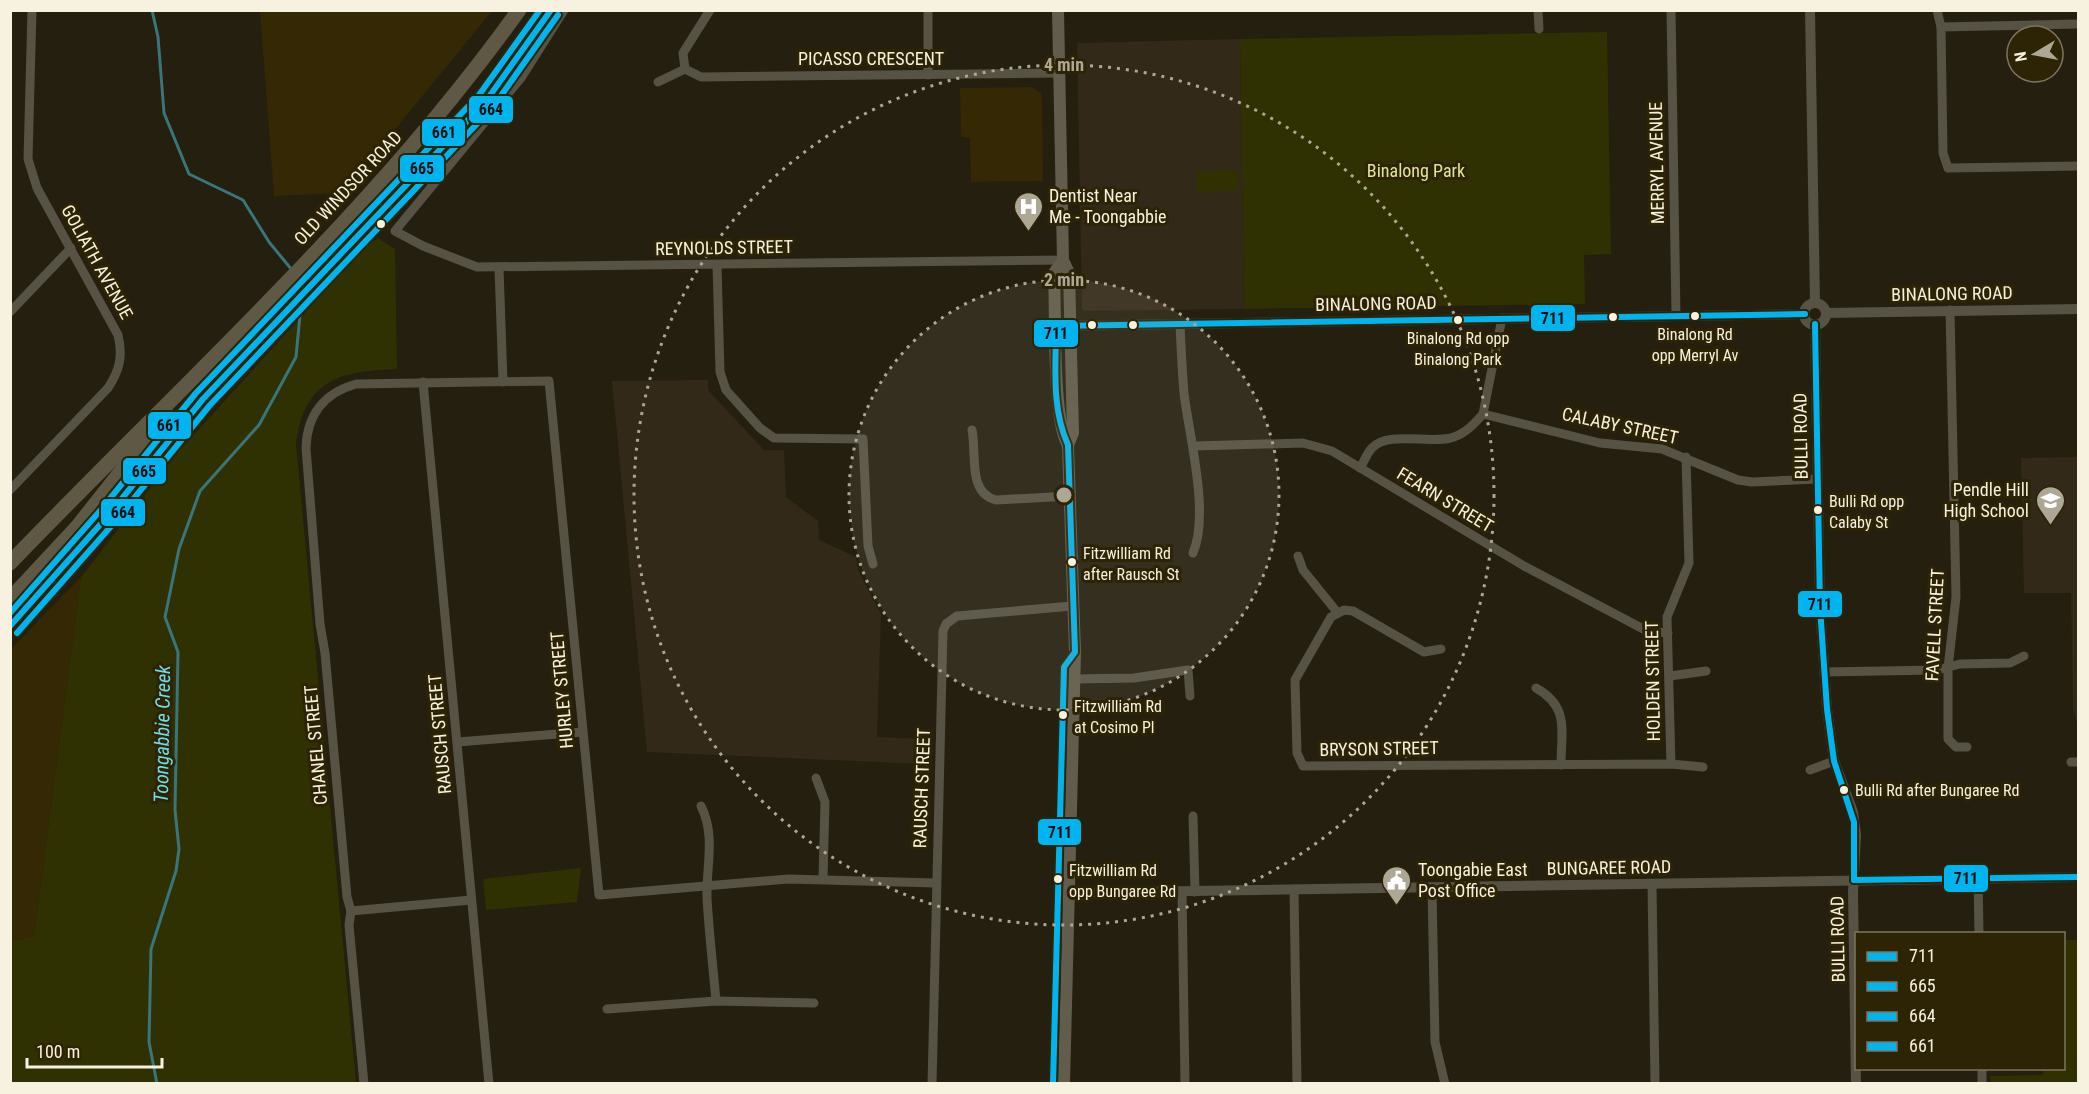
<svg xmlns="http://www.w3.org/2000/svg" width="2089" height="1094" viewBox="0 0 2089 1094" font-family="'Roboto Condensed',sans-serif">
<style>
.built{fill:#342904}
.education{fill:#332919}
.green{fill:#303102}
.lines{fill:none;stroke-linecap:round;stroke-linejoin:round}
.stream{stroke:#39757a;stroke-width:3}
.minor{stroke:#565244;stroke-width:9}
.tertiary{stroke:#565244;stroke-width:10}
.secondary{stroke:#615c4b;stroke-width:12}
.trunk{stroke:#5e5844;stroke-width:15}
.bus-1-casing{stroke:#2d2305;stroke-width:10}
.bus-2-casing{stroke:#2d2305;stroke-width:10}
.bus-3-casing{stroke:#2d2305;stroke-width:10}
.bus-4-casing{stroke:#2d2305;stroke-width:10}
.bus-1{stroke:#00b5ef;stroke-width:6}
.bus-2{stroke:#00b5ef;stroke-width:6}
.bus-3{stroke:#00b5ef;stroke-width:6}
.bus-4{stroke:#00b5ef;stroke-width:6}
.ring{fill:none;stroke:#ada896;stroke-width:3;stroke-dasharray:3 6}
.bus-dot{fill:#f7f1e0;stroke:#2d2305;stroke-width:2}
.labels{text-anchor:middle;stroke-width:6;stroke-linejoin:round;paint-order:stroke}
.bus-label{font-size:16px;fill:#f7f1e0;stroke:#2d2305;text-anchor:start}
.street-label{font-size:18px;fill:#f7f1e0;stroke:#2d2305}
.park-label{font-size:18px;fill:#e0e699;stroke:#2d2305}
.poi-label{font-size:18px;fill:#f7f1e0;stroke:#2d2305;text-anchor:start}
.water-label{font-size:20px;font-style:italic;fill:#71dbe6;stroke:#2d2305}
.centre{fill:#ada896;stroke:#2d2305;stroke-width:3}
.ring-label{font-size:18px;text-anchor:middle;font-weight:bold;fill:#ada896;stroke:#2d2305;stroke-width:6;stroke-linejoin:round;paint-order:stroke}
.line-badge{stroke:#2d2305;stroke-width:2}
.pale-badge-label{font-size:16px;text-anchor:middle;font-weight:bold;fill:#111}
</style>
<rect width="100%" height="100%" fill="#241f0e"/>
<g class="built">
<path d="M260,11V10L492,11L343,193L274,196Z"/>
<path d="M1032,87L1041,93L1042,98L1043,181L971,182L970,138L961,137L960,88Z"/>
<path d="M81,577L34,936L11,941L10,650Z"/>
</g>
<g class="education">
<path d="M1240,39L1244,309L1084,311L1082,309L1077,43Z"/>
<path d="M708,380V390L764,450H784L786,497L818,521L819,540L856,557L858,570L881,614L877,737L926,739L925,764L647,752L612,381Z"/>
<path d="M2078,457V727L2073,709L2071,593H2024L2021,458Z"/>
</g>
<g class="green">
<path d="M1607,32L1611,254L1584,255L1585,304L1244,309L1240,39Z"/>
<path d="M1238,170V190L1197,192V171Z"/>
<path d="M378,238L395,249L397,369C339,371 304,380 296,444L356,1083H11V941L34,936L81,577L179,451L362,250Z"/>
<path d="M581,868L577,902L486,910L483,879Z"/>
<path d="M2064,940H2078V1083H1991L1990,1076L2043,1075V1069L2064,1068Z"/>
</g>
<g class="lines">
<g class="stream">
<path d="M152,10L158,37L164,113L189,174L243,200L269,242L292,270"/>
<path d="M157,1084L149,1042L151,949L176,871L179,849L175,810L178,652L165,617L179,549L200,491L259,425L296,357L303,283L298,277"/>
</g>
<g class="minor">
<path d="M564,10L521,78L395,231L423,246L477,267L1063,260"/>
<path d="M710,10L683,53L685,69L701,77L1059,73"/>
<path d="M928,10V75"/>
<path d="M1538,10L1539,29"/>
<path d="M1671,10L1676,315"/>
<path d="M1937,10L1941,27L1943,153L1948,168L2078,166"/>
<path d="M1941,27L2078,24"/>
<path d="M658,82L685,69"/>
<path d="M717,265L720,372L726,390L760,428L774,438L863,439L868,546L873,564"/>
<path d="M499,268L503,382"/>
<path d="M1950,310L1956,597L1948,668V739L1956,747H1967"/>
<path d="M10,312L71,248"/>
<path d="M1180,324C1181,347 1182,370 1184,393C1189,436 1210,513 1193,553"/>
<path d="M423,382L489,1084"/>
<path d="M1483,414L1600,443L1662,449L1738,480L1752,482L1818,479"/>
<path d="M972,430C977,453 967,493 996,500L1069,496"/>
<path d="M1194,446L1303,443L1332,451L1524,566L1647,631L1668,633"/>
<path d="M1360,468C1364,462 1367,453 1372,448C1388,430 1433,445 1454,437C1466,433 1475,423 1483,414L1502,318"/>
<path d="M10,490L108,388C120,370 123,355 118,335L37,188L28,159L32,10"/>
<path d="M1298,556L1303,570L1337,612"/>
<path d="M1441,649L1424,652L1353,611L1344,610L1331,617L1295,680L1297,753L1303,766L1671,764L1703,767"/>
<path d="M1824,672L1937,670L1960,664L2010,663L2024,656"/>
<path d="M1670,676L1706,671"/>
<path d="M1075,679L1134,678L1188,670L1190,696"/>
<path d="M1536,688C1570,707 1561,731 1561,765"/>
<path d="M458,742L582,732"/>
<path d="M2071,762H2078"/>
<path d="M1671,764L1667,617L1689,563L1686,457"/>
<path d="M1810,770L1834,761"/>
<path d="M816,778L825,802L823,879"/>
<path d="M701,806C716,836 706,866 707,898C709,932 713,967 716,1001"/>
<path d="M1193,816L1195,892"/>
<path d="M1978,878L1979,934"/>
<path d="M1652,884L1655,1084"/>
<path d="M1432,888L1435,1042L1445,1084"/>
<path d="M1294,889L1297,1084"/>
<path d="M1182,892L1185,1084"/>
<path d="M351,911L471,900"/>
<path d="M607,1009L716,1001L814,1003"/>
<path d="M1982,1068V1084"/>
<path d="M364,1084L349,925L351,911L347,897L325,653L320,624L306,448C307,415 324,393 356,384L549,381L599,895L788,879L935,883"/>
<path d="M932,1084L943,631L946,624L957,616L1072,606"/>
</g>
<g class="tertiary">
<path d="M1810,10L1815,303"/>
<circle cx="1815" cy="314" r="11"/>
<path d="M1826,313L2078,309"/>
<path d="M1815,324L1820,607L1827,709L1834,761L1853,812L1856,835L1853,892L1856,1084"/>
<path d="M1056,326L1805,314"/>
<path d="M1068,893L2078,877"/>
</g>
<g class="secondary">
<path d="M1058,10L1063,260L1069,273L1073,433L1068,445L1075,652L1064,1084"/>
<path d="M1063,260L1054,273C1056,309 1052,421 1068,445"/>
</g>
<g class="trunk">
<path d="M10,563C183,383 373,214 519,10"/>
<path d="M10,599L78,526L161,421"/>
</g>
<defs>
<g id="bus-1">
<path d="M1815,324L1820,607L1827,709L1834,761L1854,822V880"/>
<path d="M1854,880L2078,877"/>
<path d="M1053,1084L1064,667L1075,652L1068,445C1051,408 1056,365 1056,326L1805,314"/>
</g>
<path id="bus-2" d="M10,626L106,518L203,399L486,101L551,10"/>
<path id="bus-3" d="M17,633L113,524L210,405L493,107L558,15"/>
<path id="bus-4" d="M10,613L99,512L196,393L479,95L540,10"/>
</defs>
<use href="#bus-1" class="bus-1-casing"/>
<use href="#bus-2" class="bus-2-casing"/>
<use href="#bus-3" class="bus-3-casing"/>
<use href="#bus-4" class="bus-4-casing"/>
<use href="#bus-1" class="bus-1"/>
<use href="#bus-2" class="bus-2"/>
<use href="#bus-3" class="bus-3"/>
<use href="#bus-4" class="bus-4"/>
</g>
<circle cx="1064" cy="495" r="215" fill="#ada896" fill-opacity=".12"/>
<g class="ring">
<circle cx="1064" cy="495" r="215"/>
<circle cx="1064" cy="495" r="430"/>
</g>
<defs>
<symbol id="hospital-pin" viewBox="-11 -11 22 30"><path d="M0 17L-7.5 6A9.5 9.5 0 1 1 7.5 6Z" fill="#ada896" stroke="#2d2305"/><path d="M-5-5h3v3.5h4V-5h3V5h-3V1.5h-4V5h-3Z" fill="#fff"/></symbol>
<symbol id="school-pin" viewBox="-11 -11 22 30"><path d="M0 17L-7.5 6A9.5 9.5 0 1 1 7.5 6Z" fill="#ada896" stroke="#2d2305"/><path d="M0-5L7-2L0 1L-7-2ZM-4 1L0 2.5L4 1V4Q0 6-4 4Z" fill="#fff"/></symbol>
<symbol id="civic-pin" viewBox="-11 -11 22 30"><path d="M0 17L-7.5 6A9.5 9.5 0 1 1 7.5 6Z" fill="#ada896" stroke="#2d2305"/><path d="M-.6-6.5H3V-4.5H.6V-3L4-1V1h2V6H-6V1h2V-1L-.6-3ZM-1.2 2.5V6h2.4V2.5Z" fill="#fff"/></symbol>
</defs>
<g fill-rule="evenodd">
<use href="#hospital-pin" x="1012" y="190" width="33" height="45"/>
<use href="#school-pin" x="2034" y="484" width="33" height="45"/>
<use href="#civic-pin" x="1380" y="864" width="33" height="45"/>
</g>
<g class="bus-dot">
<circle cx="381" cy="224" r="5"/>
<circle cx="1695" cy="316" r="5"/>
<circle cx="1613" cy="317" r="5"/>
<circle cx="1458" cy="320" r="5"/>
<circle cx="1092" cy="325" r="5"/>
<circle cx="1133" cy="325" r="5"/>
<circle cx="1818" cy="510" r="5"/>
<circle cx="1072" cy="562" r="5"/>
<circle cx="1063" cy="715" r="5"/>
<circle cx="1844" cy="790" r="5"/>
<circle cx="1058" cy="879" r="5"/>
</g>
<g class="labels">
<g class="bus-label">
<text x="1695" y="340" text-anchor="middle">Binalong Rd<tspan x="1695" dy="21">opp Merryl Av</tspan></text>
<text x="1458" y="344" text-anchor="middle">Binalong Rd opp<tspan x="1458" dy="21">Binalong Park</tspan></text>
<text x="1829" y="507">Bulli Rd opp<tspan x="1829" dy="21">Calaby St</tspan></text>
<text x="1083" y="559">Fitzwilliam Rd<tspan x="1083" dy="21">after Rausch St</tspan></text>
<text x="1074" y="712">Fitzwilliam Rd<tspan x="1074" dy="21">at Cosimo Pl</tspan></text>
<text x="1855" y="796">Bulli Rd after Bungaree Rd</text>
<text x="1069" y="876">Fitzwilliam Rd<tspan x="1069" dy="21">opp Bungaree Rd</tspan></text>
</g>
<g class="street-label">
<text x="871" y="65">PICASSO CRESCENT</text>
<text transform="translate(1657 163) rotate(-91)" y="6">MERRYL AVENUE</text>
<text transform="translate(348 188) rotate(-47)" y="6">OLD WINDSOR ROAD</text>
<text transform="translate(724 248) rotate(-1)" y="6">REYNOLDS STREET</text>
<text transform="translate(97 262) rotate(61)" y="6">GOLIATH AVENUE</text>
<text transform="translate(1952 294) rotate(-1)" y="6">BINALONG ROAD</text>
<text transform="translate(1376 304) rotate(-1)" y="6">BINALONG ROAD</text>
<text transform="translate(1620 426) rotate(12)" y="6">CALABY STREET</text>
<text transform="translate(1801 436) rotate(-91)" y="6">BULLI ROAD</text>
<text transform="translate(1445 500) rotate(31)" y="6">FEARN STREET</text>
<text transform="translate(1935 625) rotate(-87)" y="6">FAVELL STREET</text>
<text transform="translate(1653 681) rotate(-91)" y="6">HOLDEN STREET</text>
<text transform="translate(562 690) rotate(-95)" y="6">HURLEY STREET</text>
<text transform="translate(440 734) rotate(-95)" y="6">RAUSCH STREET</text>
<text transform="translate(316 745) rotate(-95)" y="6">CHANEL STREET</text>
<text transform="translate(1379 749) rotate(-1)" y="6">BRYSON STREET</text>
<text transform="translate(922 788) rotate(-88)" y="6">RAUSCH STREET</text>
<text transform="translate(1609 868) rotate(-1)" y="6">BUNGAREE ROAD</text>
<text transform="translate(1838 939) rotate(-91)" y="6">BULLI ROAD</text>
</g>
<g class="park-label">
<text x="1416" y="177">Binalong Park</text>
</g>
<g class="poi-label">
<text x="1049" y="202">Dentist Near<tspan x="1049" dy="21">Me - Toongabbie</tspan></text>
<text x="2029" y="496" text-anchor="end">Pendle Hill<tspan x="2029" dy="21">High School</tspan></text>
<text x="1418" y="876">Toongabie East<tspan x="1418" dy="21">Post Office</tspan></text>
</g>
<g class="water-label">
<text transform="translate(162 734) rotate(-89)" y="7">Toongabbie Creek</text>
</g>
</g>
<circle cx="1064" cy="495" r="9" class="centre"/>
<g class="ring-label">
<text x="1064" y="71">4 min</text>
<text x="1064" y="286">2 min</text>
</g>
<g class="line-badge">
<rect x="468" y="95" width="46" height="29" rx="6" fill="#00b5ef"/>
<rect x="421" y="118" width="45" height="29" rx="6" fill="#00b5ef"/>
<rect x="399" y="154" width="46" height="29" rx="6" fill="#00b5ef"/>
<rect x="1530" y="304" width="46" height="28" rx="6" fill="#00b5ef"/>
<rect x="1033" y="319" width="46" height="29" rx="6" fill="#00b5ef"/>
<rect x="147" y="411" width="45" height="29" rx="6" fill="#00b5ef"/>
<rect x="122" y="457" width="45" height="28" rx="6" fill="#00b5ef"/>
<rect x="100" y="498" width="46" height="29" rx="6" fill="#00b5ef"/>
<rect x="1797" y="590" width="46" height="28" rx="6" fill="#00b5ef"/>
<rect x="1037" y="818" width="45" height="28" rx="6" fill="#00b5ef"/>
<rect x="1943" y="864" width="46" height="29" rx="6" fill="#00b5ef"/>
</g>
<g class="pale-badge-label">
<text x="491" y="115">664</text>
<text x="444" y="138">661</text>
<text x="422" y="174">665</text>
<text x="1553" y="324">711</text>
<text x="1056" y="339">711</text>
<text x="169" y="431">661</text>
<text x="144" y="477">665</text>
<text x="123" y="518">664</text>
<text x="1820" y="610">711</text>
<text x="1060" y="838">711</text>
<text x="1966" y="884">711</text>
</g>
<rect width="2089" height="1094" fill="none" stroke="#f7f1e0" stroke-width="24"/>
<rect x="1855" y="932" width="210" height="138" fill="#2d2305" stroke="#7e755d" stroke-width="1.5"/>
<rect x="1867" y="952" width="30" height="9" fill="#00b5ef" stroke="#7e755d" stroke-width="1.5"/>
<text x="1909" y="962" font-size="18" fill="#f7f1e0">711</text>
<rect x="1867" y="982" width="30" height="9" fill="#00b5ef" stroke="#7e755d" stroke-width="1.5"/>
<text x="1909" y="992" font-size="18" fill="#f7f1e0">665</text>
<rect x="1867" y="1012" width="30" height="9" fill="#00b5ef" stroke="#7e755d" stroke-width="1.5"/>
<text x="1909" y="1022" font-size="18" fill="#f7f1e0">664</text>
<rect x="1867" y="1042" width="30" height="9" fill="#00b5ef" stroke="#7e755d" stroke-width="1.5"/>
<text x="1909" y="1052" font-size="18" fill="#f7f1e0">661</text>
<g transform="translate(2035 54) rotate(260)"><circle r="28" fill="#2d2305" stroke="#7e755d" stroke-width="1.5"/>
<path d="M0-4.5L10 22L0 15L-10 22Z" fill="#ada896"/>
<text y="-9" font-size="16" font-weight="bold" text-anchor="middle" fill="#f7f1e0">N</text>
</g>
<path d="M27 1058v9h135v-9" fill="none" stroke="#f7f1e0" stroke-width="3"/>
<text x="36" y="1058" font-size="18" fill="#f7f1e0" stroke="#2d2305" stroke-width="4.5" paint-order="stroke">100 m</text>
</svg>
